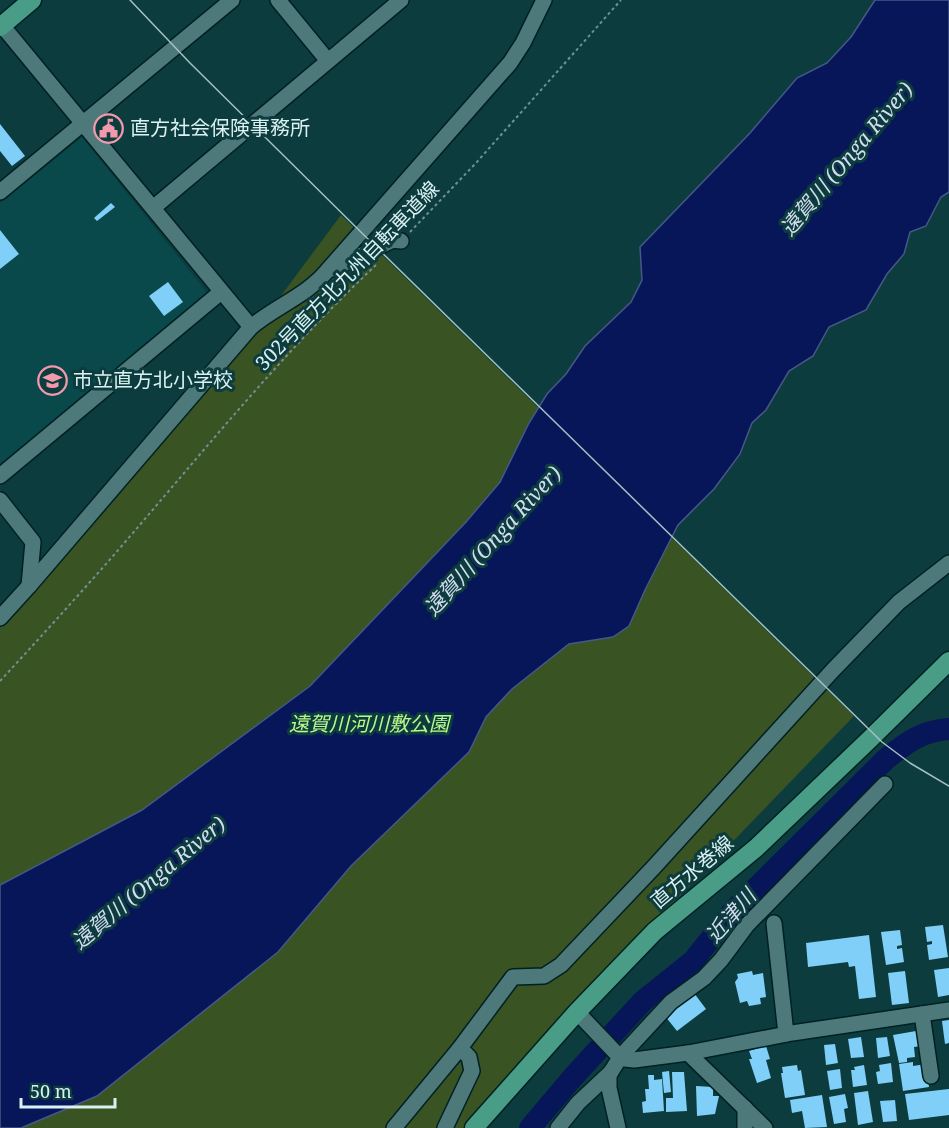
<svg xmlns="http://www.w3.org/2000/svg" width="949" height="1128" viewBox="0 0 949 1128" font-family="'Noto Serif','Noto Sans JP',serif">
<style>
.built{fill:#09484b}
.green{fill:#395323}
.water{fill:#071659;stroke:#465887;stroke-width:1.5}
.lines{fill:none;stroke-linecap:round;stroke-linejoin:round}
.river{stroke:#071659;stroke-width:22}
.building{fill:#80cff8}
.minor-casing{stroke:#002123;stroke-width:18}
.major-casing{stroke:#002123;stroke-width:21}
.path{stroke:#6f9294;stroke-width:2;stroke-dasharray:3 3;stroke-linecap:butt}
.minor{stroke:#4e797b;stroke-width:15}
.major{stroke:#499c85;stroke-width:18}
.tram{stroke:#a4c2c3;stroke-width:1.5}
.labels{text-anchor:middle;stroke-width:6;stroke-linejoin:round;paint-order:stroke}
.poi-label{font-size:20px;fill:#daf1f2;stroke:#0d3c3e;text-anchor:start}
.street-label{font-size:20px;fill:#daf1f2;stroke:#0d3c3e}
.park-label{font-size:20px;font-style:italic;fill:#bbf88c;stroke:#0d3c3e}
.water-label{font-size:21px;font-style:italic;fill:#d3dcf1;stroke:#0d3c3e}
</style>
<rect width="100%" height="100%" fill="#0d3c3e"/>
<path class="built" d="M82,137L209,295L0,464V203Z"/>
<path class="green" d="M341,215L854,716L571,1009L466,1128H0V627L245,344Z"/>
<path class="water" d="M875,0H949V192L941,197L926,226L910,232L904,254L887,274L866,310L829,327L813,356L789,371L766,410L752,423L740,454L714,489L678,525L645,590L629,626L613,637L569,644L512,689L486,717L469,752L351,866L278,952L97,1096L21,1128H0V885L142,810L310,686L466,522L500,482L529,423L547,394L566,374L585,346L631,302L642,280L640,247L750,133L797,78L827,63L851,37Z"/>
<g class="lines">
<path class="river" d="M530,1128L574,1076L643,1001L693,961L733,911L886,759C906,743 921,731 949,729"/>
</g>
<g class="building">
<path d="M0,124L25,156L12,166L0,151Z"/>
<path d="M111,203L115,207L97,221L94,218Z"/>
<path d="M0,230L19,254L0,269Z"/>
<path d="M168,282L183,302L164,316L149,296Z"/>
<path d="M943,925L948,957L929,960L927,945L932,944V941L927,942L925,927Z"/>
<path d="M900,930L902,945L897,946V949L902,948L904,962L886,965L881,932Z"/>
<path d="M869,935L876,997L859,999L855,966L849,967L848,962L808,967L806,943Z"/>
<path d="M949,968V995L938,997L934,970Z"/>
<path d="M752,971L753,975L763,973L766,997L760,998L761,1004L749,1006L747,1001L740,1003L735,982L738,978L737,974Z"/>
<path d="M905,971L909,1003L892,1005L888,973Z"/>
<path d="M694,993L706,1009L677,1031L665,1016Z"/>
<path d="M949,1020V1043L945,1044L942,1021Z"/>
<path d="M916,1031L917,1037H920L922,1046L914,1047L915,1057L907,1058V1062L899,1063L893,1035Z"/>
<path d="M861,1037L864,1057L851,1058L848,1039Z"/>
<path d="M887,1037L890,1056L878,1058L876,1038Z"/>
<path d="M835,1044L838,1063L826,1065L824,1045Z"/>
<path d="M766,1046L770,1059L766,1060L771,1078L757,1083L749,1059H752L749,1051Z"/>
<path d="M913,1062V1066L926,1064L929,1087L903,1091L899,1064Z"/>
<path d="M891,1063L893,1082L878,1084L876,1072L880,1071L879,1065Z"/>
<path d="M797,1065L798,1071L801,1070L805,1095L785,1098L781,1073H783L782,1067Z"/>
<path d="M864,1065L867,1085L853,1087L851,1070H855L854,1067Z"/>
<path d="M840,1069L842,1088L830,1090L827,1071Z"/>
<path d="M669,1071L671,1092L664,1093L662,1072Z"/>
<path d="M672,1072H684L687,1111L666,1112V1098H673Z"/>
<path d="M648,1075H654V1080L662,1079L664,1111L643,1113L642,1102L646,1101L645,1089H649Z"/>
<path d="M696,1086L713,1087V1096H719L715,1114L697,1116Z"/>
<path d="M949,1089V1115L909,1120L905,1094Z"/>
<path d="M868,1091L873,1122L858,1125L854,1093Z"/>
<path d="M845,1094L848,1108L844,1109L846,1122L834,1124L829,1097Z"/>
<path d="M822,1095L827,1127L805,1128L802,1111L792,1113L790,1100Z"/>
<path d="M895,1100L897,1121L883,1122L880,1101Z"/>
</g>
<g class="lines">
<defs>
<g id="minor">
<path d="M278,0L328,61"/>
<path d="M0,23L251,327"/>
<path d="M0,192L232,0"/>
<path d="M153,208L401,0"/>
<path d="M333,269L393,240L401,241"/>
<path d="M0,476L221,292"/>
<path d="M0,500L33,542L29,586"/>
<path d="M0,618L29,586L251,327C276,306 306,296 327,271L510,63L523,43L544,0"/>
<path d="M774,923L786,1034"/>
<path d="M577,1012L615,1052L625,1059L634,1060L688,1053L792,1033L949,1010"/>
<path d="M922,1014L931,1076"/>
<path d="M688,1053L765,1128"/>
<path d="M745,1108V1128"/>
<path d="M394,1128L460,1048L513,977L544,976L561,965L654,867L833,670L899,602L949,563"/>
<path d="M445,1128L472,1071L469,1057L460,1048"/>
<path d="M558,1128L578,1103L611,1072"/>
<path d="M618,1128L609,1088V1075L621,1056L671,1002L704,978L721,960L747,925L885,784"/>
</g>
<g id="major">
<path d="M0,27L32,0"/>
<path d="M474,1128L577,1012L655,931L756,848L870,739L949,661"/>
</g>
</defs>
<use href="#minor" class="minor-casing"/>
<use href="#major" class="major-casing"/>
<g class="path">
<path d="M410,232L476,163L621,0"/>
<path d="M0,681C38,640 76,598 113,556C199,457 280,355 376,265"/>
</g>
<use href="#minor" class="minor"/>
<use href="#major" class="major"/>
<path class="tram" d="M130,0L190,63L369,240L882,742L910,763L949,786"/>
</g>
<defs>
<symbol id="civic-ring" viewBox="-11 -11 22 22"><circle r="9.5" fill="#0d3c3e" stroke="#f29aac" stroke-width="1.5"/><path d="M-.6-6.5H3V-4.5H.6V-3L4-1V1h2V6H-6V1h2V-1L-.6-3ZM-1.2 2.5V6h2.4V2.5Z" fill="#f29aac"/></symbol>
<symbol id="school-ring" viewBox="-11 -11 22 22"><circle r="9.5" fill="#0d3c3e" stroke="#f29aac" stroke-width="1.5"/><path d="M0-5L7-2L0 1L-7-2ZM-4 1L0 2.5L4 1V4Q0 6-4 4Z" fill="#f29aac"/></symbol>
</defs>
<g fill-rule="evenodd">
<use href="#civic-ring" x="92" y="112" width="33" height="33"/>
<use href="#school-ring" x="36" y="364" width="33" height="33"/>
</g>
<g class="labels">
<g class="poi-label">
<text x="130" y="135">直方社会保険事務所</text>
<text x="73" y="387">市立直方北小学校</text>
</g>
<g class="street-label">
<text transform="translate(347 276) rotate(-46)" y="7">302号直方北九州自転車道線</text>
<text transform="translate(692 872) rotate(-40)" y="7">直方水巻線</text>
</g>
<g class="park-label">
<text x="369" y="731">遠賀川河川敷公園</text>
</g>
<g class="water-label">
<text transform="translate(847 159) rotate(-50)" y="7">遠賀川 (Onga River)</text>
<text transform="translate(493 541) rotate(-48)" y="7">遠賀川 (Onga River)</text>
<text transform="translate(149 883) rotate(-40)" y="7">遠賀川 (Onga River)</text>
<text transform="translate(731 916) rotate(-49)" y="7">近津川</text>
</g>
</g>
<path d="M21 1098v9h94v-9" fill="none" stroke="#daf1f2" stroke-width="3"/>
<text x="30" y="1098" font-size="18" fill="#daf1f2" stroke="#0d3c3e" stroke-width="4.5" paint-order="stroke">50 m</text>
</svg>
